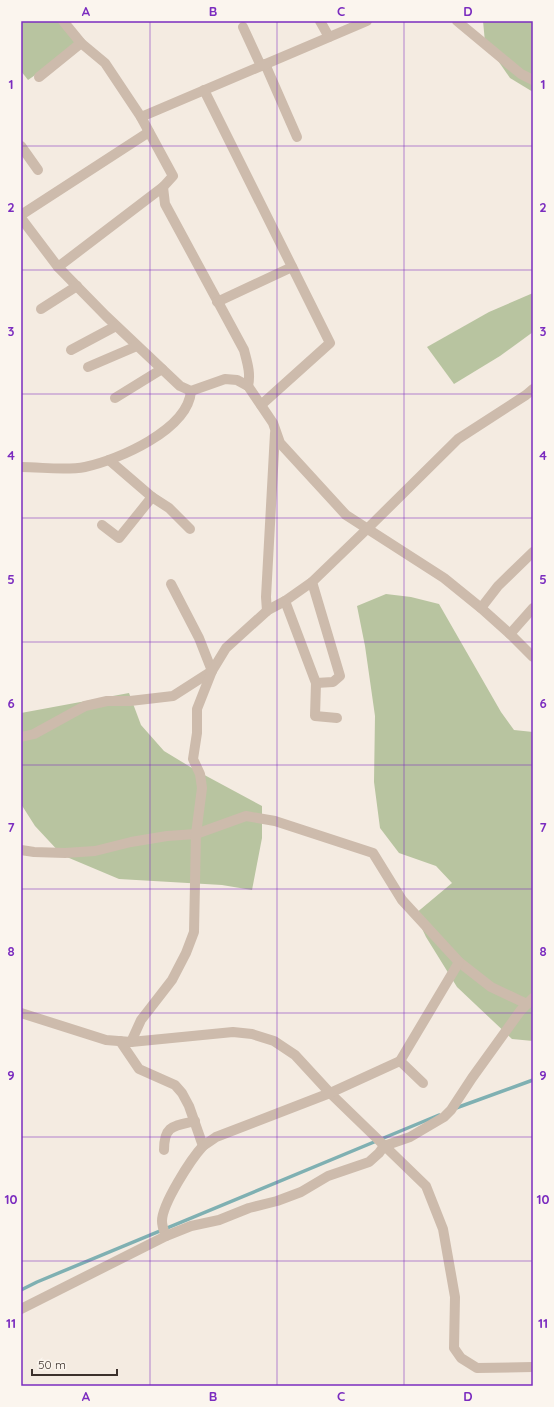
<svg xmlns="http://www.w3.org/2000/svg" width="554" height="1407" viewBox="0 0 554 1407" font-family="Quicksand,sans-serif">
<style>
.green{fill:#b8c4a0}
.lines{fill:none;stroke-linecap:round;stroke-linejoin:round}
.stream{stroke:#7fb0b2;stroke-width:3.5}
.minor{stroke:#cdbbac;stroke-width:10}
.grid{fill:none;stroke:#7b2cbf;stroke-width:1;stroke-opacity:0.55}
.neatline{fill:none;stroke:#7b2cbf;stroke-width:1.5}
.grid-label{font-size:13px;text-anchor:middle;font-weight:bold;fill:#7b2cbf}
</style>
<rect width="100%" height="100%" fill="#f4ebe1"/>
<g class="green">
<path d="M21,21H65L81,43L28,80L21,71Z"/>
<path d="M483,21H533V92L510,78L485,42Z"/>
<path d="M533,293V332L500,356L454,384L427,347L489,312Z"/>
<path d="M386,594L411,597L439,604L501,712L514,730L533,732V1041L512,1039L457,987L426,937L415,914L452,883L436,866L399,853L380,828L374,782L375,716L365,646L357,606Z"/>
<path d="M129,693L141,725L164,751L197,771L262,806V838L252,890L222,885L119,879L62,855L35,826L21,804V713Z"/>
</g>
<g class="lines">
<g class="stream">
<path d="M456,1108L533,1080"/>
<path d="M21,1290L37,1282L439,1115"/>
</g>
<g class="minor">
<path d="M320,21L329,37"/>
<path d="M457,21L521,74L533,80"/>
<path d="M243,27L261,66"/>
<path d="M265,64L297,137"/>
<path d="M39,77L81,43"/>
<path d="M204,90L330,343L261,405"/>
<path d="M141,117L367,21"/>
<path d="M21,146L38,170"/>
<path d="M163,187L165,204L244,350C247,362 251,373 248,386"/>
<path d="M21,215L149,132"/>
<path d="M21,218L58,267L106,316L180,386L191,391L225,379L237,380L248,386L273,423L280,443L346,515L444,578L481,608L510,634L533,657"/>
<path d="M58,267L163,187L173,176L141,117L105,63L81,43L63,21"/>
<path d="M217,302L292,267"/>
<path d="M41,309L77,286"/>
<path d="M71,350L116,326"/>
<path d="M88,367L137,346"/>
<path d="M115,398L162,369"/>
<path d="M109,460L152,497L169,508L190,529"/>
<path d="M21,467C42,467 65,471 85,467C118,460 188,430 191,391"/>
<path d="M102,525L119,538L152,497"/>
<path d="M312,582L340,676L333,682L316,683"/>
<path d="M171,584L199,638L212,671"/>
<path d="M285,601L316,683L315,716L337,718"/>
<path d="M481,608L498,586L533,552"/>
<path d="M267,611L266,597L275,433"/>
<path d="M510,634L533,608"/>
<path d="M21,737L34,734L85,706L107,701H130L173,696L212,671"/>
<path d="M21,850L34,852L65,853L95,851L131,842L167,836L196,834L246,816L275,821L373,853L402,900L459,962L491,987L527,1004"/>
<path d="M21,1013L106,1040L131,1042L233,1032L252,1034L274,1041L295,1055L330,1093L426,1186L443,1229L455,1297L454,1348L461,1358L477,1368L533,1367"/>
<path d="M120,1041L139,1069L175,1085L182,1093L189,1106L203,1146"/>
<path d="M131,1042L141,1020L172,980L186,953L194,932L196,834L202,788L200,774L193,759L197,733V709L212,671L226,648L268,610L285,601L312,582L367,529L458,439L526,395L533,389"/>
<path d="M400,1061L423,1083"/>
<path d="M164,1150C164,1125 174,1126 195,1121"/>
<path d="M166,1236C164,1231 162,1227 162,1221C162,1204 191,1159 203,1146C207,1143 212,1140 216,1137L330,1093L400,1061L459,962"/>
<path d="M21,1309L166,1236L191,1226L219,1220L249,1208L277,1201L301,1192L328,1176L369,1162L379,1153L384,1146L410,1137L444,1117L451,1110L472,1078L521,1010L533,998"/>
</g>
</g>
<path class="grid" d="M150,21V1386M277,21V1386M404,21V1386M21,146H533M21,270H533M21,394H533M21,518H533M21,642H533M21,765H533M21,889H533M21,1013H533M21,1137H533M21,1261H533"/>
<rect width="554" height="1407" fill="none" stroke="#fbf5ee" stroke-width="44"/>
<path d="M32 1369v6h85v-6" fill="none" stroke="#3b302b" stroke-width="2"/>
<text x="38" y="1369" font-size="12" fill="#3b302b" stroke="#fbf5ee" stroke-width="3" paint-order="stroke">50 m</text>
<rect x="22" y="22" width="510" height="1363" class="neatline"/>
<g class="grid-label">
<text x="86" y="16">A</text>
<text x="213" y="16">B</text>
<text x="341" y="16">C</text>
<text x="468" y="16">D</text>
<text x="11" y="89">1</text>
<text x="543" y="89">1</text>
<text x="11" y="212">2</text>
<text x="543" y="212">2</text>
<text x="11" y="336">3</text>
<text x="543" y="336">3</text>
<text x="11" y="460">4</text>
<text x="543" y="460">4</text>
<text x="11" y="584">5</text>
<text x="543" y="584">5</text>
<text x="11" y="708">6</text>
<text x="543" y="708">6</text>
<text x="11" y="832">7</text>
<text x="543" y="832">7</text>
<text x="11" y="956">8</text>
<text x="543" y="956">8</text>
<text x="11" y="1080">9</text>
<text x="543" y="1080">9</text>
<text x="11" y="1204">10</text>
<text x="543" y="1204">10</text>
<text x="11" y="1328">11</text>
<text x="543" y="1328">11</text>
<text x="86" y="1401">A</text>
<text x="213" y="1401">B</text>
<text x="341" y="1401">C</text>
<text x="468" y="1401">D</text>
</g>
</svg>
